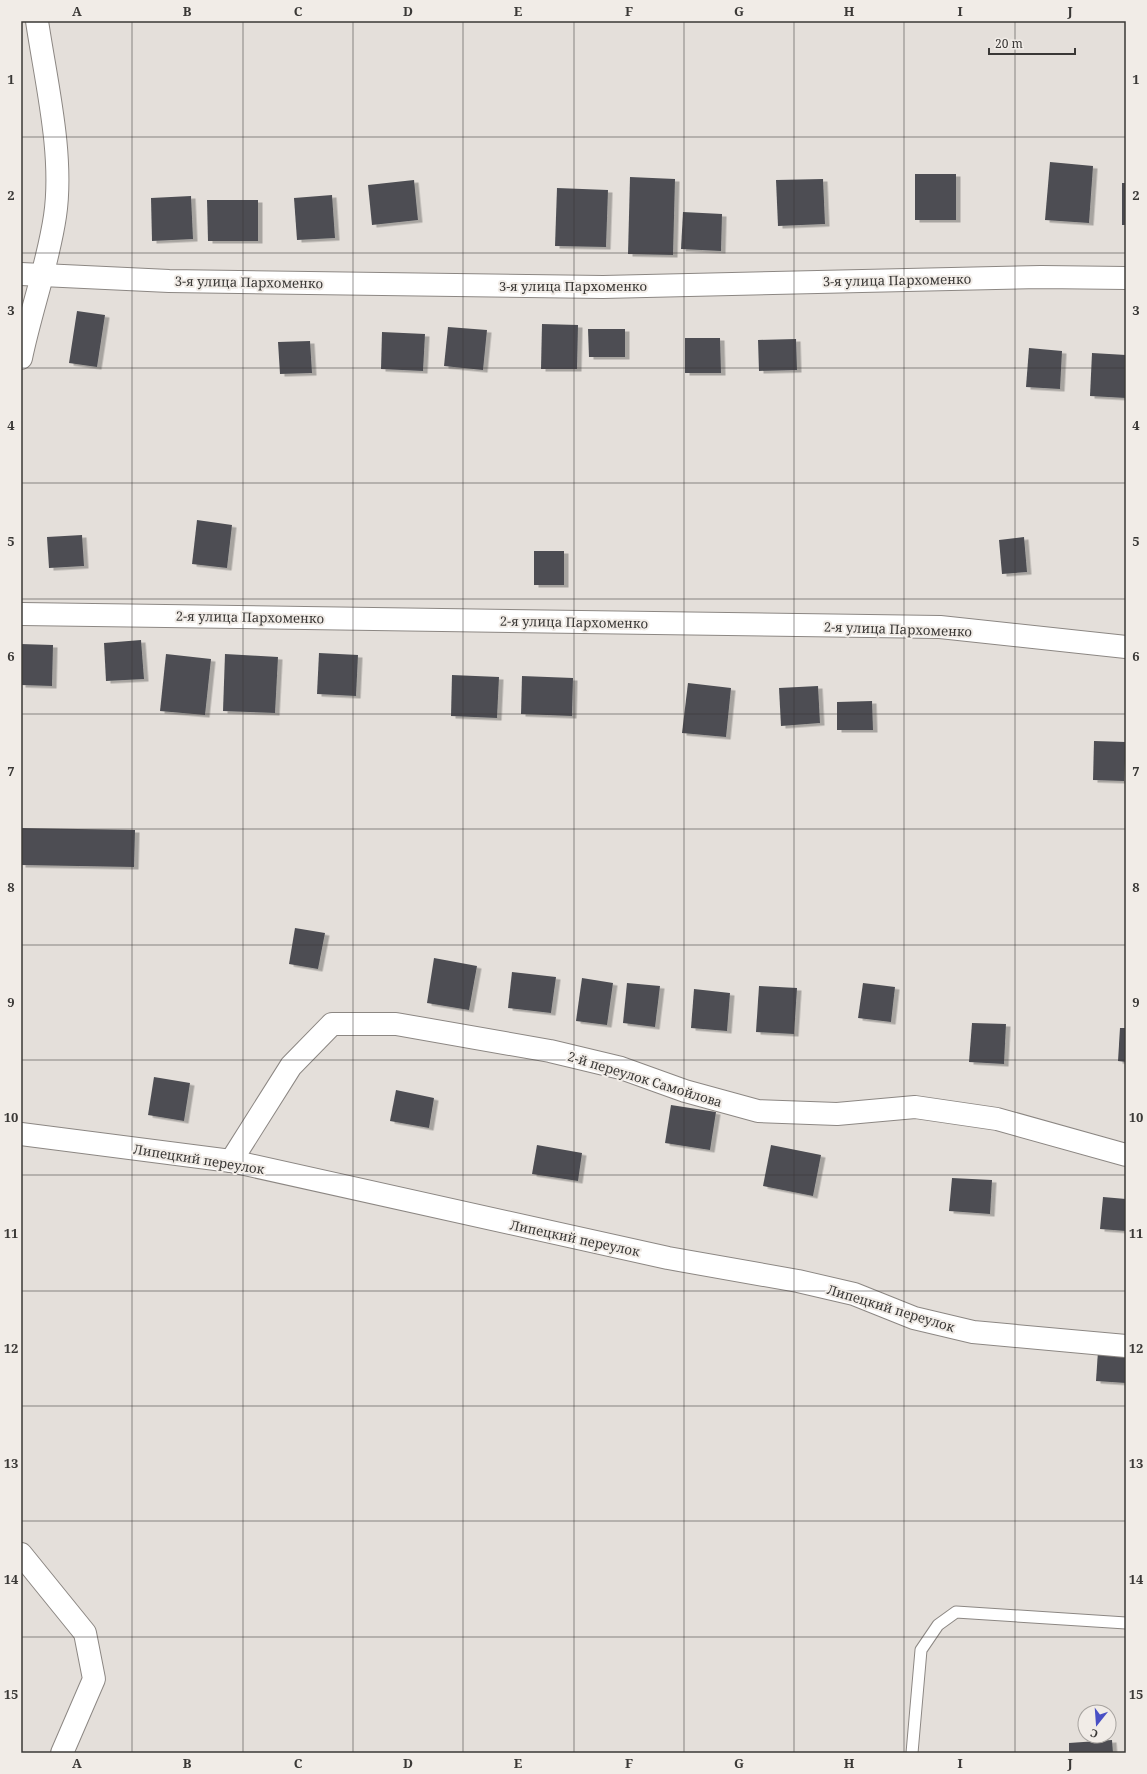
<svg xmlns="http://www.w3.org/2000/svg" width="1147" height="1774" viewBox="0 0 1147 1774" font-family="'Noto Serif',serif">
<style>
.building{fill:#4d4e53;filter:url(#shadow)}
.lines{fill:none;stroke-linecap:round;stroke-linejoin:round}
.service-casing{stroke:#8c8783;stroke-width:13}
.minor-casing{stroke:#8c8783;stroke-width:24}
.service{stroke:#fff;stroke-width:11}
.minor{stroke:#fff;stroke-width:22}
.grid{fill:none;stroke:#3a3836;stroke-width:1;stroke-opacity:0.55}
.labels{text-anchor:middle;stroke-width:4;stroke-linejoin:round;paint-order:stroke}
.street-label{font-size:13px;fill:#3a3836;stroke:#f1ece7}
.neatline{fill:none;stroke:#3a3836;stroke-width:1.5}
.grid-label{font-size:13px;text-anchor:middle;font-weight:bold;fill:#3a3836}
</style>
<defs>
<filter id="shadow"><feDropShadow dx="4.5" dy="2.5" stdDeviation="0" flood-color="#0004"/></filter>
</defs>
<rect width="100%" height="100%" fill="#e4dfda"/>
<g class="building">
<path d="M1050,162L1093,166L1089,223L1045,220Z"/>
<rect x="915" y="174" width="41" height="46"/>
<path d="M630,177L675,179L673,255L628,254Z"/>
<path d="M823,179L825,224L778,226L776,180Z"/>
<path d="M414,180L418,220L372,225L368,185Z"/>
<rect x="1122" y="183" width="4" height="42"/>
<path d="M557,188L608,190L606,247L555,246Z"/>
<path d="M332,195L335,238L297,240L294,198Z"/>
<path d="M191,196L193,239L152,241L151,198Z"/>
<path d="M207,200H258V241H208Z"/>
<path d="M683,212L722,214L721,251L681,249Z"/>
<path d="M77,311L105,315L97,367L69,363Z"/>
<path d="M542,324L578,325L577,369H541Z"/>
<path d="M448,327L487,330L483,370L444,366Z"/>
<path d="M588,329H625V357H589Z"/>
<path d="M382,332L425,334L423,371L381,369Z"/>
<path d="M685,338H720L721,373H685Z"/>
<path d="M796,339L797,370L759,371L758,340Z"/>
<path d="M310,341L312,373L280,374L278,342Z"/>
<path d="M1029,348L1062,351L1060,389L1026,387Z"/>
<path d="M1092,353L1126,355V398L1090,396Z"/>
<path d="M197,520L232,525L227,568L192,564Z"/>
<path d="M82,535L84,566L49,568L47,537Z"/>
<path d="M1024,537L1027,572L1002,574L999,540Z"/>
<rect x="534" y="551" width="30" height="34"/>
<path d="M141,640L144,679L106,681L104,643Z"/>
<path d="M21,644L53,645L52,686L21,685Z"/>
<path d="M319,653L358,655L356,696L317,694Z"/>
<path d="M166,654L211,659L205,715L160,711Z"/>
<path d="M225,654L278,657L275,713L223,711Z"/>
<path d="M452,675L499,677L497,718L451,716Z"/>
<path d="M522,676L573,678L572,716L521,714Z"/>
<path d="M688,683L731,688L726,737L682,733Z"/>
<path d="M818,686L820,723L781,726L779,688Z"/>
<path d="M872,701L873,730H837V702Z"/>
<path d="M1094,741L1126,742L1124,781L1093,780Z"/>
<path d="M21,828L135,830L134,867L21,865Z"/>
<path d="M295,928L325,933L318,969L289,964Z"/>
<path d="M434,958L477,966L469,1010L427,1003Z"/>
<path d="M512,972L556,977L551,1013L508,1008Z"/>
<path d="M582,978L613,983L607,1025L576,1021Z"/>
<path d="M627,983L660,986L655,1027L623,1023Z"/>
<path d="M863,983L895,987L891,1022L858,1018Z"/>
<path d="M759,986L797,988L794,1034L756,1032Z"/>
<path d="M694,989L730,993L727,1031L691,1028Z"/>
<path d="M972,1023L1006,1024L1004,1064L969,1062Z"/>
<path d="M1120,1028H1126V1062L1118,1061Z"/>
<path d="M154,1077L190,1083L184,1121L148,1115Z"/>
<path d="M396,1090L434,1098L429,1128L390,1121Z"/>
<path d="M671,1105L716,1112L710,1150L665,1143Z"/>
<path d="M537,1145L582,1153L578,1181L532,1174Z"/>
<path d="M771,1145L821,1155L813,1196L763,1186Z"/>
<path d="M952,1178L992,1180L990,1214L949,1211Z"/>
<path d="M1103,1197L1126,1199V1231L1100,1229Z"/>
<path d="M1098,1351L1126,1354V1383L1096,1381Z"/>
<path d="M1112,1740L1113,1753H1069V1743Z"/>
</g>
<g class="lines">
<defs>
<path id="service" d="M912,1753L921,1650L938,1625L956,1612L1126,1623"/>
<g id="minor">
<path d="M21,274L169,281L603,287L1041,277L1126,278"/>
<path d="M21,358C31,310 48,264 55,216C64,155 46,82 37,21"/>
<path d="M21,614L940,627L1126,647"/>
<path d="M21,1134L231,1161L668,1258L798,1281L854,1294L914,1318L973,1332L1126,1346"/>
<path d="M231,1161L291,1066L332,1024H396L550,1051L621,1068L685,1091L758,1111L837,1114L915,1107L997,1119L1126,1155"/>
<path d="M21,1554L85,1633L94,1679L62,1753"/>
</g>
</defs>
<use href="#service" class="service-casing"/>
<use href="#minor" class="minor-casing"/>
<use href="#service" class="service"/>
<use href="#minor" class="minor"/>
</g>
<path class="grid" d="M132,21V1753M243,21V1753M353,21V1753M463,21V1753M574,21V1753M684,21V1753M794,21V1753M904,21V1753M1015,21V1753M21,137H1126M21,253H1126M21,368H1126M21,483H1126M21,599H1126M21,714H1126M21,829H1126M21,945H1126M21,1060H1126M21,1175H1126M21,1291H1126M21,1406H1126M21,1521H1126M21,1637H1126"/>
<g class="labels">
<g class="street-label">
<text transform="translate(897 280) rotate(-1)" y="5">3-я улица Пархоменко</text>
<text transform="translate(249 282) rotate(1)" y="5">3-я улица Пархоменко</text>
<text x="573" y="291">3-я улица Пархоменко</text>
<text transform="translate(250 617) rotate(1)" y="5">2-я улица Пархоменко</text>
<text transform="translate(574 622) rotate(1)" y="5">2-я улица Пархоменко</text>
<text transform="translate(898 629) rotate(2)" y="5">2-я улица Пархоменко</text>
<text transform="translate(645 1079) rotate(17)" y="5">2-й переулок Самойлова</text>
<text transform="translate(199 1159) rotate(9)" y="5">Липецкий переулок</text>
<text transform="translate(575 1238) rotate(12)" y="5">Липецкий переулок</text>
<text transform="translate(891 1308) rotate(17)" y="5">Липецкий переулок</text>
</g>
</g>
<rect width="1147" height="1774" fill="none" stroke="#f1ece7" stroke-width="44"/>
<g transform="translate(1097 1724) rotate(197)"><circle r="19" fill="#f1ece7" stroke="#a8a4a0"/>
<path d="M0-3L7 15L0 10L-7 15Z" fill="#4950c5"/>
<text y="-6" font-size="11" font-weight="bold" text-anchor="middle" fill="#3a3836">С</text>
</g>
<path d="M989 48v6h86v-6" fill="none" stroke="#3a3836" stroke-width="2"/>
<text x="995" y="48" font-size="12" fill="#3a3836" stroke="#f1ece7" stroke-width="3" paint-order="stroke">20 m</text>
<rect x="22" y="22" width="1103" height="1730" class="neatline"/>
<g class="grid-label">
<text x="77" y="16">A</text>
<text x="187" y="16">B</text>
<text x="298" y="16">C</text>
<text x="408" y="16">D</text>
<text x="518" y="16">E</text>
<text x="629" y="16">F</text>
<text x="739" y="16">G</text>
<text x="849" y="16">H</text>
<text x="960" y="16">I</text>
<text x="1070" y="16">J</text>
<text x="11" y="84">1</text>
<text x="1136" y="84">1</text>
<text x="11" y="200">2</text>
<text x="1136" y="200">2</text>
<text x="11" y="315">3</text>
<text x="1136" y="315">3</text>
<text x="11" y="430">4</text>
<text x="1136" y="430">4</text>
<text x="11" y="546">5</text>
<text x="1136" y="546">5</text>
<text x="11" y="661">6</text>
<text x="1136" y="661">6</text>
<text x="11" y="776">7</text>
<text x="1136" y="776">7</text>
<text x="11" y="892">8</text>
<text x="1136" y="892">8</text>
<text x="11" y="1007">9</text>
<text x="1136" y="1007">9</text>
<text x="11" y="1122">10</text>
<text x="1136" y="1122">10</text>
<text x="11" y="1238">11</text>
<text x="1136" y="1238">11</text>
<text x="11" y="1353">12</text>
<text x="1136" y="1353">12</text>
<text x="11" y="1468">13</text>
<text x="1136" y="1468">13</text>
<text x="11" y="1584">14</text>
<text x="1136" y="1584">14</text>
<text x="11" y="1699">15</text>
<text x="1136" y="1699">15</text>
<text x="77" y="1768">A</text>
<text x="187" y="1768">B</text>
<text x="298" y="1768">C</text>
<text x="408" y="1768">D</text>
<text x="518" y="1768">E</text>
<text x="629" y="1768">F</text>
<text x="739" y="1768">G</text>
<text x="849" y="1768">H</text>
<text x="960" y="1768">I</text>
<text x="1070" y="1768">J</text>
</g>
</svg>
